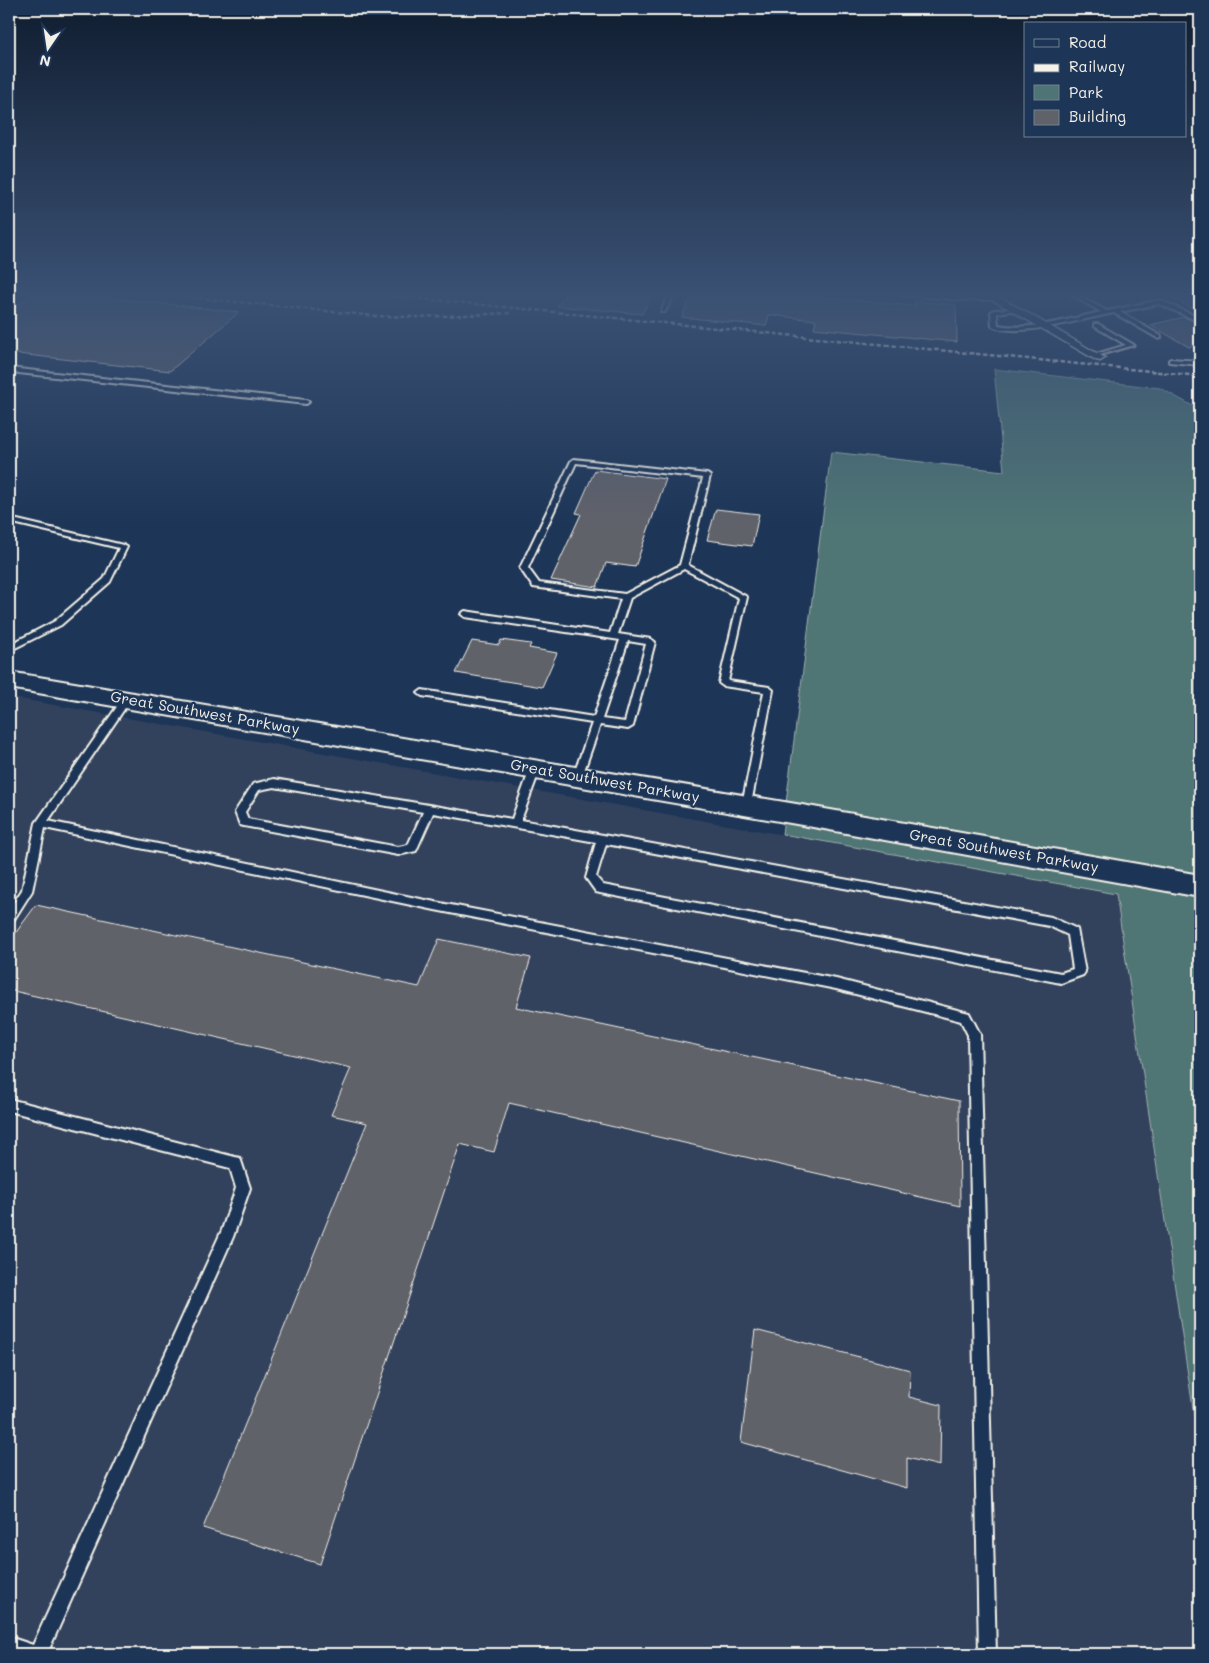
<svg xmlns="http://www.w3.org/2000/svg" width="1209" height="1663" viewBox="0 0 1209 1663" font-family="Mali,sans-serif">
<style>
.built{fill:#31425d}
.green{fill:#4f7475;stroke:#a2b2ae}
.building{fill:#60626a;stroke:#f4f1e8}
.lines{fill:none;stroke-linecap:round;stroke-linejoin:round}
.lane-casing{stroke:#f4f1e8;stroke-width:4}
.street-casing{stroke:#f4f1e8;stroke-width:3}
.secondary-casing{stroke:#f4f1e8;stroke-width:4}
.lane{fill:#1d3557;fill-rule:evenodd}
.street{fill:#1d3557;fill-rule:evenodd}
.secondary{fill:#1d3557;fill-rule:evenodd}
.rail{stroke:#f4f1e8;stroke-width:2.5;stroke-dasharray:4.5 2.5;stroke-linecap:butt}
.labels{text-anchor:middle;stroke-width:4.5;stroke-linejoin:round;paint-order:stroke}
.street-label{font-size:15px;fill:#f4f1e8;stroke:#1d3557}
</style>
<rect width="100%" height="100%" fill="#1d3557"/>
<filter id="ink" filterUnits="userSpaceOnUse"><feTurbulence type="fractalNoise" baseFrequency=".02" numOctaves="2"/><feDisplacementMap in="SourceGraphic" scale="10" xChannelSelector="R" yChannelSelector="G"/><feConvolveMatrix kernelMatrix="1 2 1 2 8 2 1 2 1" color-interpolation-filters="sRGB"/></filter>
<g filter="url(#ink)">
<path class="built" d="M9,697L1116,894L1200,1455V1654H9Z"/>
<path class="green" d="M994,369L1160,388L1200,410V1455L1116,894L782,834L831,452L1004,471Z"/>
<g class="building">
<path d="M35,293H66L239,312L170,371L9,353V310Z"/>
<path d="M566,293H653L642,314L557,306Z"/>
<path d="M692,293H823L822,297L915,306V301L956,305L957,342L814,328L816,320L769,315L766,326L682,317Z"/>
<path d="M1161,293H1200V312Z"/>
<path d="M1184,317L1200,324V344L1189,347L1150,325Z"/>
<path d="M595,470L666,479L635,567L606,563L597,587L551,580L581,514L576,513Z"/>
<path d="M716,509L759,514L752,546L707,540Z"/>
<path d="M501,640L531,644L529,648L557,653L542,687L456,673L472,641L499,645Z"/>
<path d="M36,905L419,987L439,939L531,958L516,1007L959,1101L960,1206L509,1103L494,1152L460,1144L320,1564L203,1528L367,1123L331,1115L351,1068L9,990V942Z"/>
<path d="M755,1330L910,1370L909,1397L941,1405L940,1466L907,1458V1488L741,1442Z"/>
</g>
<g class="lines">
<defs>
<g id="lane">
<path d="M669,293H675L665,312H661Z"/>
<path d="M899,293L994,296L997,298L994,300H961L902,295Z"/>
<path d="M1068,293H1073L1107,311L1160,300L1200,318V322L1159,304L1120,312L1161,336V338L1159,339L1114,313C1087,318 1016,339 992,326L991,312L994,310L1016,309L1017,310L997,313L998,325C1032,331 1068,319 1101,312Z"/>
<path d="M1094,324H1098L1134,345L1093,357V355L1126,345L1094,326Z"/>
<path d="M1171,359L1200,361V365L1169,362V360Z"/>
<path d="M9,368L306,400L309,402L306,404L9,372Z"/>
<path d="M574,459L707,474L710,476L688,565L747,597L728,681L769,687L773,690L750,809H744L742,806L764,692L723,686L719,683L739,598L684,569L630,598L618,634L651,639L655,642L633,726L628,729L600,725L581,779L578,781L573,777L592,723L422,696L418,693L422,690L594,717L620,640L465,617L461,614L465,611L610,633L621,599L533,587L520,568L571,461ZM576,463L703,478L680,565L625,594L539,583L528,568ZM628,641L646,644L625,722L602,719Z"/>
<path d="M9,518L123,545L127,547L110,582L61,625L9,651V645L55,621L104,579L119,548L9,522Z"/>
<path d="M126,697L130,700L129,702L48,821L435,902L836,979L969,1013L980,1034L996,1654H979L968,1035L961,1021L836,989L435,910L45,828L32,891L13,921L9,922V910L22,890L36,823L123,698Z"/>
<path d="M535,766L540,769L521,820L1051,917L1077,929L1085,972L1083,975L1061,983L600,893L596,892L586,878L596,842L433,813L416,851L398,855L244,826L240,825L235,812L253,784L274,779L512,819L530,769ZM274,787L423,812L408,845L398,847L248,819L245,812L259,790ZM606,844L1049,926L1068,935L1073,969L1061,973L603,885L596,877Z"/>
<path d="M9,1099L235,1157L240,1158L250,1188L233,1237L47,1654L9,1653V1637L33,1645L222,1230L236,1188L230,1168L9,1111Z"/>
</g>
<path id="street" d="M981,293H993L1105,358L1100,361L1096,360Z"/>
<path id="secondary" d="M9,672L802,805L1200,875V897L802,825L9,688Z"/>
</defs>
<use href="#lane" class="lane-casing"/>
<use href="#street" class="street-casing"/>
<use href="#secondary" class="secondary-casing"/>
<use href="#lane" class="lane"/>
<use href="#street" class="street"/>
<use href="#secondary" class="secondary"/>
<g class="rail">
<path d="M150,293L376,316L419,317L510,313"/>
<path d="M363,293L1200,376"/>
<path d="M442,293L463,296"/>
</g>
</g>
</g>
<linearGradient id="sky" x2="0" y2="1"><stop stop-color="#101d30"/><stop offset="0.56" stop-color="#3a5174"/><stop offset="1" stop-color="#3a5174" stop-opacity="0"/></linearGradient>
<rect width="1209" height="526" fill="url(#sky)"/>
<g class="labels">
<g class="street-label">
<text transform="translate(205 713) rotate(10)" y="5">Great Southwest Parkway</text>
<text transform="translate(605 781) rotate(10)" y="5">Great Southwest Parkway</text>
<text transform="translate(1004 851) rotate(10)" y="5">Great Southwest Parkway</text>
</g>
</g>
<rect width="1209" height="1663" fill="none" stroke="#1d3557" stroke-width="30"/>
<rect x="15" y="15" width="1179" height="1633" fill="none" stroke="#f4f1e8" stroke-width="2" filter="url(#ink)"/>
<rect x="1024" y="22" width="162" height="115" fill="#1d3557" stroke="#738091"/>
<rect x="1034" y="39" width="25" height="8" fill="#1d3557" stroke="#738091"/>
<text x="1069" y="48" font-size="15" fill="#f4f1e8">Road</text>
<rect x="1034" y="64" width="25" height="8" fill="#f4f1e8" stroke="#738091"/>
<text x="1069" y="72" font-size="15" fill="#f4f1e8">Railway</text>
<rect x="1034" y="85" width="25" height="15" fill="#4f7475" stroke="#738091"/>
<text x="1069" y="98" font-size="15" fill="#f4f1e8">Park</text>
<rect x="1034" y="110" width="25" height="15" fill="#60626a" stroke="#738091"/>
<text x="1069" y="122" font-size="15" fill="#f4f1e8">Building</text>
<g transform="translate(48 48) rotate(193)" stroke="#1d3557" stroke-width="4" paint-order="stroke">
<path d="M0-4L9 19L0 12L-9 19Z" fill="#f4f1e8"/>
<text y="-8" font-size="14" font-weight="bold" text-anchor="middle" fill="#f4f1e8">N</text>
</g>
</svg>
